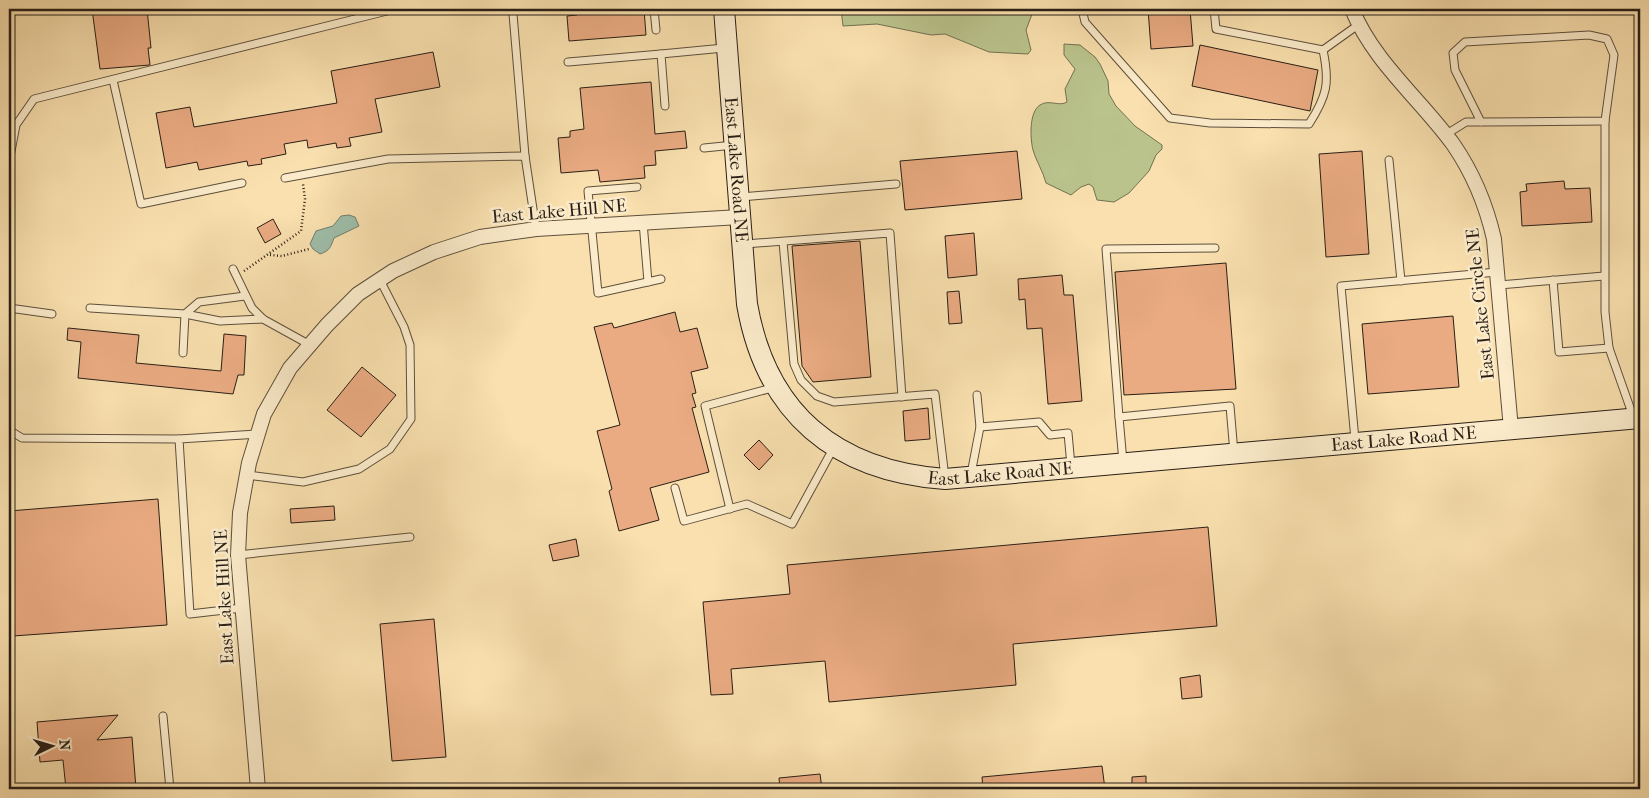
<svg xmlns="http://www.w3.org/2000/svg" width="1649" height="798" viewBox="0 0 1649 798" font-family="'IM FELL French Canon',serif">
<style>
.green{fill:#bac38c;stroke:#727151}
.water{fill:#9ebda9;stroke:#6f7e6e}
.building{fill:#eaab82;stroke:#291f16}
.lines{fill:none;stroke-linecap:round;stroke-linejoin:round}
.lane-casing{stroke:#5d4f3c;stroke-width:9}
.street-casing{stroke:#5d4f3c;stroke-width:16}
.secondary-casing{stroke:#291f16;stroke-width:22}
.path{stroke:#291f16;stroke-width:2.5;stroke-dasharray:1 2.5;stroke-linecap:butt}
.lane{stroke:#fbebca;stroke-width:7}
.street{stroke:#fbebca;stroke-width:14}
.secondary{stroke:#fbebca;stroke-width:20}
.labels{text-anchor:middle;stroke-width:5;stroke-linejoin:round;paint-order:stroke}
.street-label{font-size:18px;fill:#291f16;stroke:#fbebca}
</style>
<rect width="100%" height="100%" fill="#f9e0ae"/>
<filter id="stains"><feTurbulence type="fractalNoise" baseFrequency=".004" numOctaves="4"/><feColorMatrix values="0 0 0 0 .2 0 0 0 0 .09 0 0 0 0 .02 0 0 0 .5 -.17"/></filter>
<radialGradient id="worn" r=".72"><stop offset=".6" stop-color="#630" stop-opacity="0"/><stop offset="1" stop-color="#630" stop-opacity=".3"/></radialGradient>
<g class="green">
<path d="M841,9H1034L1026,30L1031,50L1028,54L989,52L945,34L931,35L877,24L843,26Z"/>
<path d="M1064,44L1080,45L1095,57L1100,64L1108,81L1109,94L1116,106L1135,126L1162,145V149L1156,155L1149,171L1129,193L1114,202L1097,200L1093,187L1089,184L1081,187L1071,195L1046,183C1043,171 1036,161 1033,150C1030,138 1029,112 1040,105C1049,99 1059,107 1067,102L1065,89L1075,69L1064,55Z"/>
</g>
<path class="water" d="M349,215L355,217L359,226L334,238C331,246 330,251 320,254L313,249L310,244L316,231L333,226L341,216Z"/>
<g class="building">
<path d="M92,9H147L151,48H148L150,65L100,69Z"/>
<path d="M577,9H644L646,35L569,41L567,16L577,15Z"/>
<path d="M1148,9H1190L1193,46L1151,49Z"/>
<path d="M1200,45L1318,70L1310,111L1192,86Z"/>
<path d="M433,52L440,87L375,99L382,132L349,138L351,146L337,148L336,143L308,148L307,140L284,144L286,154L261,159L262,164L248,166L247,161L199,170L197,162L166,168L156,113L190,107L194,127L337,103L331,71Z"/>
<path d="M651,82L655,134L685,131L687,148L655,151L656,165L644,166L645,178L600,182L598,170L561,173L558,138L570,137V131L584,129L580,88Z"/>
<path d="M1017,151L1022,199L905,210L900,161Z"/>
<path d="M1362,151L1369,254L1326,257L1319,154Z"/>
<path d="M1564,181L1565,189L1590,188L1592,222L1522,226L1520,192L1527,191L1526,184Z"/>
<path d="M273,219L281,234L265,243L257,228Z"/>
<path d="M974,233L977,275L948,278L945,236Z"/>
<path d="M860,241L871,377L813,382L802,366L792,246Z"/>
<path d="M1226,263L1236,389L1124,395L1115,272Z"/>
<path d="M1062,275L1064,295H1073L1082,401L1048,404L1042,328L1027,329L1025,299L1019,300L1018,279Z"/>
<path d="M959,291L962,323L949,324L947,292Z"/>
<path d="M675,312L680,332L697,328L708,368L691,372L696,393L692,394L696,407L692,408L709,472L650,488L659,520L619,531L609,491L612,489L597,431L620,425L594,327L612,323L614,328Z"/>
<path d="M1453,316L1459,387L1368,394L1362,324Z"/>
<path d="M68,328L139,335L136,363L221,371L224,334L246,336L244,375H238L233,394L78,378L81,342L67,340Z"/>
<path d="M362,367L396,395L361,437L327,410Z"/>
<path d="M928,408L930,439L905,441L903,411Z"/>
<path d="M759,440L773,455L759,470L744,455Z"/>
<path d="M158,499L167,625L13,636L9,576V511Z"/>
<path d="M334,506L335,520L291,523L290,509Z"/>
<path d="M1208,527L1217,626L1013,644L1016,685L829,702L825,661L731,669L733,694L711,695L703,602L790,594L787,565Z"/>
<path d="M576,539L579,556L553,561L549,545Z"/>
<path d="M434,619L446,757L392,761L380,624Z"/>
<path d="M1200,675L1202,697L1182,699L1180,678Z"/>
<path d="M118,715L97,740L132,737L136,789H66L63,760L40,762L37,722Z"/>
<path d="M1102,766L1105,789H983L982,777Z"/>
<path d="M820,774L822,789H780L779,778Z"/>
<path d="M1146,776V789H1132V777Z"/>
</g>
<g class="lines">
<defs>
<g id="lane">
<path d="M511,9L513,14L525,156"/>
<path d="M654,9L656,30"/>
<path d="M1082,9L1085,22L1170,118L1210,123L1309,124C1327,96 1330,83 1323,50"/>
<path d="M1214,9L1216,29L1323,50L1358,25"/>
<path d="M568,62L661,54"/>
<path d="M113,80L141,204L242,183"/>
<path d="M665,106L661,54L724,48"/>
<path d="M1605,121V312L1609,348L1633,416"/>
<path d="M1445,135L1466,122H1481L1605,121L1614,55L1607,39L1589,35L1465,42L1453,53L1455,70L1481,122"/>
<path d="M704,148L734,145"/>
<path d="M1389,160L1401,281"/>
<path d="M9,162L16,125L34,99L395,9"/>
<path d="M285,178L388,159L525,156L536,229"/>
<path d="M637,187L588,191L598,293L661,279"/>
<path d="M741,197L896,184"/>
<path d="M643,222L648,282"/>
<path d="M783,242L794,364L801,380L817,396L834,402L935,394L945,478"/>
<path d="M745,244L890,233L902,397"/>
<path d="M233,269L252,308L263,319L310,345"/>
<path d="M1553,280L1559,352L1609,348"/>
<path d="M1499,285L1604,276"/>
<path d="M9,308L52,314"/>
<path d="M90,308L185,314L220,321L263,319"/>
<path d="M183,353L185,314L199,302L245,296"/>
<path d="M1119,417L1106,249L1215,248"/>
<path d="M980,427L1039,422L1050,435L1068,433L1071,466"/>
<path d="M9,430L22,438L179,439"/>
<path d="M1355,440L1341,286L1497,272"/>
<path d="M1123,462L1119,417L1230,406L1234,453"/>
<path d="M971,474L980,427L977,395"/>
<path d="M247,475L303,482L359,469L390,449L411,419L410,345L404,327L380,280"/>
<path d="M675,488L684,521L747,504L792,524L834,447"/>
<path d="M730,509L705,406L776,387"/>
<path d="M238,555L410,537"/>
<path d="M242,608L190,614L179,439L258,434"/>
<path d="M163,716L170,789"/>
</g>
<g id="street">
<path d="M1352,9C1373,61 1420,99 1453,144C1473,173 1486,204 1494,239L1511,429"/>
<path d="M258,789L238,555L240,513L249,463L264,414L290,368L327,325L358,294L393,271L434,252L480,237L536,229L740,217"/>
</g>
<g id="secondary">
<path id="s1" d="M724,9L747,304C766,413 835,471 945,479L1640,418"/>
</g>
</defs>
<use href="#lane" class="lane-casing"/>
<use href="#street" class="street-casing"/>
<use href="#secondary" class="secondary-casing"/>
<g class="path">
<path d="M270,255L282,256L309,249"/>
<path d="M244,271L301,231L305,199L303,184"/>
</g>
<use href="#lane" class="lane"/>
<use href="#street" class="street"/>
<use href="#secondary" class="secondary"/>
</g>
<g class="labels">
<g class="street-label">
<text dy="6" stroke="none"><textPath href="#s1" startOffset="161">East Lake Road NE</textPath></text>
<text transform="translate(559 211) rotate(-5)" y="6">East Lake Hill NE</text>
<text transform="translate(1480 304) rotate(-96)" y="6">East Lake Circle NE</text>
<text dy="6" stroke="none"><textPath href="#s1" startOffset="1045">East Lake Road NE</textPath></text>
<text dy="6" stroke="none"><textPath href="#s1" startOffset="640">East Lake Road NE</textPath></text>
<text transform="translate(224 597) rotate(-93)" y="6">East Lake Hill NE</text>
</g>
</g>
<rect width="1649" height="798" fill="none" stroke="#f9e0ae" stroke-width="30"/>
<rect x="10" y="10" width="1629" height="778" fill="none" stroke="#291f16" stroke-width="2.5"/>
<rect x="15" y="15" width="1619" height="768" fill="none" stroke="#291f16"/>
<g transform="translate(52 746) rotate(85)" stroke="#fbebca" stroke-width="4" paint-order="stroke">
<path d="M0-4L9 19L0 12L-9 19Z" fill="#291f16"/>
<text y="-8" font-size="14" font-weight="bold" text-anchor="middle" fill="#291f16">N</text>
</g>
<rect width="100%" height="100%" filter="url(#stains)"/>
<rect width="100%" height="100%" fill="url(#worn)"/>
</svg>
